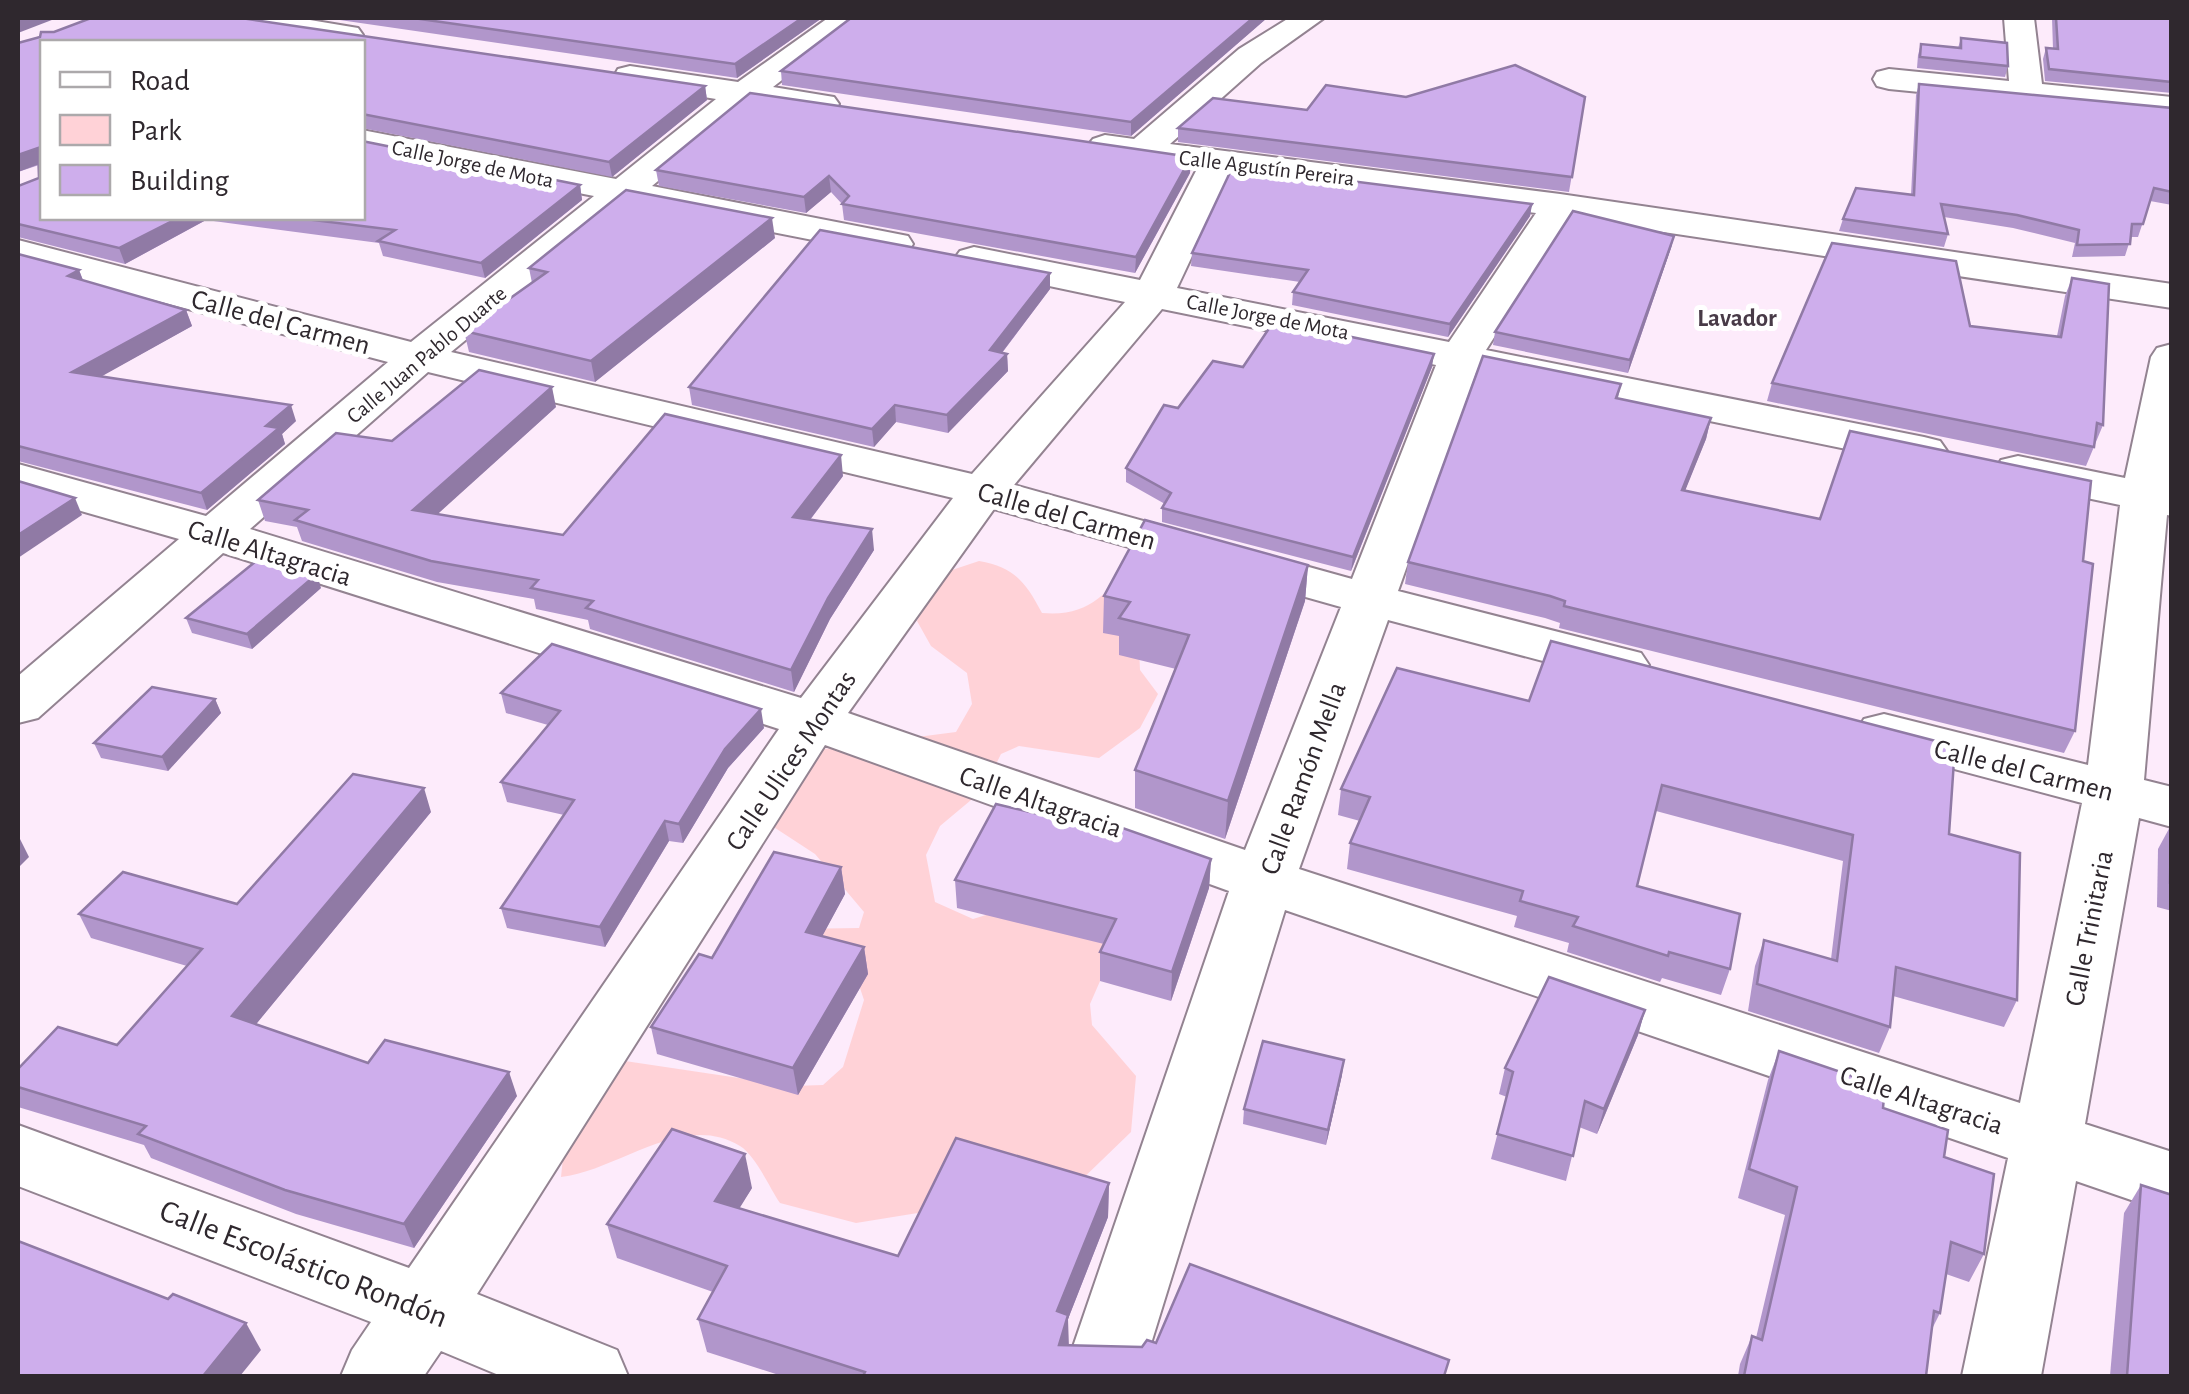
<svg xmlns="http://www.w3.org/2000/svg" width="2189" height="1394" viewBox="0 0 2189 1394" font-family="'Alegreya Sans',sans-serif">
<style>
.green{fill:#ffd2d7}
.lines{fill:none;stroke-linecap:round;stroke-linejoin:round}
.minor-casing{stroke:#938391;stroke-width:4}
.minor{fill:#fff;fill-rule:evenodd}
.wall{fill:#b196cb}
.shaded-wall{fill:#907aa5}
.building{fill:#ceaeec;stroke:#907aa5;stroke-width:2.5}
.labels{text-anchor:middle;stroke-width:10;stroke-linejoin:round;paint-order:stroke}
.far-street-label{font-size:22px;fill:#2f282e;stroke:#fff}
.far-neighbourhood-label{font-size:25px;font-weight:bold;fill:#483a47;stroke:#fff}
.street-label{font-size:28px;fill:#2f282e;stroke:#fff}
.near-street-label{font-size:32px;fill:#2f282e;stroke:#fff}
</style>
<rect width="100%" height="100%" fill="#fdebfb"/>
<path class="green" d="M979,561C1015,567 1026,583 1042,613C1090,617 1103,594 1135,563L1140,670L1158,694L1140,728L1099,758L1019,746L1001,754L983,790L940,826L926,855L935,902L973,919L1151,865L1090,1004L1092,1025L1136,1076L1131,1132L1073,1188L856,1223L780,1203C769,1187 756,1156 740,1146C682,1111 618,1171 561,1177L565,1138L625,1061L793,1086L823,1085L843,1067L864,1000L858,982L793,929L859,928L864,912L815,854L766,822L801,755L824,749L956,732L972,704L967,673L931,646L917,621L940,574Z"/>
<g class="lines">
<defs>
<g id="minor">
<path d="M230,18H298L358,28L363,35L358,42H336L245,27L234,24Z"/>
<path d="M828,18H862L773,87L834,97L839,104L834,111L822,114L751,104L652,186L908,236L913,244L908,252L894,256L631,204L451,352L972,474L1125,302L960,267L954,259L960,251L974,247L1140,280L1197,169L1105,157L1093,153L1087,146L1093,139L1105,135L1134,139L1239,49L1289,18H1324L1261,63L1170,144L1560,194L2172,284V308L1570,218L1486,350L1924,437L1940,441L1947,451L1940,461L1924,465L1476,373L1398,591L1641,653L1649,665L1641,677L1622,682L1388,620L1299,869L2020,1103L2082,803L1864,745L1856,732L1864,719L1884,714L2088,765L2120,505L2001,480L1995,470L2001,460L2018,456L2125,478L2151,357L2157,348L2172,344V516L2167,515L2144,780L2172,787V827L2139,818L2085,1124L2172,1152V1214L2076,1181L2041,1376H1962L2008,1158L1285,910L1141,1376H1063L1229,891L825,745L477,1294L617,1350L628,1376H501L441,1351L424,1376H341L352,1350L371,1322L18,1186V1125L409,1268L779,729L223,553L38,718L18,723V676L179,539L18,493V464L206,516L388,362L18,264V240L411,342L594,196L362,151V130L616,179L716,99L618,83L614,76L618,69L630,66L738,82ZM1231,173L1536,213L1449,342L1177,288ZM1162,309L1436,365L1352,579L1014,485ZM428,372L953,498L801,698L250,529ZM994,509L1341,607L1245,850L848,713Z"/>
<path d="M2004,18H2034L2042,84L2172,97V117L1889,89L1877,86L1873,79L1877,72L1889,69L2009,81Z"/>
</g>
</defs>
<use href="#minor" class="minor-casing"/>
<use href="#minor" class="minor"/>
</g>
<g class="wall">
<path d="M91,18H241L705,86L707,100L612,177L362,128V42H42V218H362V141L580,185L582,200L485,278L383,256L379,243L206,220L125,264L18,237V186L39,178V165L18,172V43L40,37L41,32H54Z"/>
<path d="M326,18H822L737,78Z"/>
<path d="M851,18H1267L1131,136L782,85L781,71Z"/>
<path d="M2052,18H2172V93L2045,81L2043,59L2046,48L2053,49Z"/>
<path d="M1961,38L2008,66L2005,77L1917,68L1918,55L1921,44L1958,48Z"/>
<path d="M1919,84L2172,108V205L2150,201L2138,237H2131L2125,256L2072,257L2075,243L2013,228L1944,217L1948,234L1944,247L1839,231L1843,219L1911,195L1916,95Z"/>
<path d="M1406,97H1585L1569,192L1178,142V128Z"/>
<path d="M1191,157L1190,173L1135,273L844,220L842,204L831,192L806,213L659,186L656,170Z"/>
<path d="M1532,204L1530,216L1448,337L1292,305L1293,292L1300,282L1191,266L1192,253Z"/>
<path d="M1674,236L1671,248L1628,373L1493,345L1495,332Z"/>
<path d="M775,238L595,382L469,352L464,331L532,283L529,268Z"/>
<path d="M18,254L79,270L83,280L186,310L192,326L101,376L296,421L282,434L285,444L207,510L18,461Z"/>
<path d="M1050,273V289L1002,353L1007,354L1008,371L948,433L896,422L874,447L692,405L689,387Z"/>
<path d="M2072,278L2103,425L2086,466L1767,401L1772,383L1970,326L2057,336L2065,296Z"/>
<path d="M1243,367H1432L1351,571L1162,522V508L1165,504L1126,482V468L1178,408Z"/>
<path d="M1621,384L1618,398L1711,418L1706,439L1685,490L1820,519L2083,561L2075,731L2064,753L1559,628L1560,623L1545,618L1405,584L1408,562Z"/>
<path d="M556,407L437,514L563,535L843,476L810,520L874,550L830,619L794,692L590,629L588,620L536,609L534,599L437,582L302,541L297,527L265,521L258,500L392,441Z"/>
<path d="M1308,565L1305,601L1225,839L1135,808V770L1176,669L1119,655V636L1103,633L1104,596Z"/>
<path d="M321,588L252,649L192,633L186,618Z"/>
<path d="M1397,668L1949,834L2017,1000L2004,1027L1893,996L1890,1027L1879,1053L1748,1011L1755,966L1764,940L1831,959L1843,861L1656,811L1637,886L1730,969L1721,995L1662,978L1660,982L1567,952L1569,943L1514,927L1517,916L1347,869L1350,843L1360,821L1338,815L1341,789Z"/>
<path d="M501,693L764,728L728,768L683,843L669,841L605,947L507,928L501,908L564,815L507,802L501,782L548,725L506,713Z"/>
<path d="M215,699L221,713L168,771L101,758L94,743Z"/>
<path d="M431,812L256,1024L368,1063L517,1096L414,1248L296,1214L151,1158L144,1145L18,1107V1069L117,1045L187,966L91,938L79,914L237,904Z"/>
<path d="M2171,825H2172V911L2157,907L2158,849Z"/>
<path d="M1211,859L1209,888L1171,1001L1100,981V952L1104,944L957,908L955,880Z"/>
<path d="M841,867L845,894L822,936L864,947L868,974L798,1095L657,1054L651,1027L712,958Z"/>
<path d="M1645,1010L1638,1035L1597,1134L1579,1127L1566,1181L1491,1159L1507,1097L1499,1094L1505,1068Z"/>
<path d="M1779,1051L1883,1108L1944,1157L1984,1254L1969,1282L1946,1274L1940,1313L1932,1329L1926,1376H1738L1740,1364L1752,1336L1756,1338L1785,1215L1738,1198L1768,1080Z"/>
<path d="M1342,1075L1326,1145L1243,1124L1244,1109Z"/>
<path d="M1109,1183L1108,1217L1068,1319V1345L1142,1347L1156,1343L1449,1360L1445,1376H782L707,1352L698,1319L713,1292L617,1258L607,1224L752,1188L739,1208L898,1256Z"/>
<path d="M2141,1185L2172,1376H2110L2124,1213Z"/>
</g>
<g class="shaded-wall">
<path d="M18,18H57L18,33Z"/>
<path d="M802,18H822L737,78L735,64Z"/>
<path d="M1253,18H1267L1131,136V122Z"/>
<path d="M705,86L707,100L612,177L609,162Z"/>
<path d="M38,148L42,163L18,172V155Z"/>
<path d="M1191,157L1190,173L1135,273L1136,257Z"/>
<path d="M829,176L831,192L806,213L804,197Z"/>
<path d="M580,185L582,200L485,278L481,263Z"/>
<path d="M1532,204L1530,216L1448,337L1450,324Z"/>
<path d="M178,218H205L206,220L125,264L119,248Z"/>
<path d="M772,218L775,238L595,382L591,361Z"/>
<path d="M1674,236L1671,248L1628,373L1630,360Z"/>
<path d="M79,270L85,286L68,276Z"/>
<path d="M1050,273V289L991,367L990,350Z"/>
<path d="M186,310L192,326L79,389L72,372Z"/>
<path d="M1007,354L1008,371L948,433L947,415Z"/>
<path d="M1434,354L1432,367L1351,571L1353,557Z"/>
<path d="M552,387L556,407L419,531L413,510Z"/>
<path d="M291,405L296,421L282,434L285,444L207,510L201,493L266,426Z"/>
<path d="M895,405L896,422L874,447L872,429Z"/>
<path d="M1711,418L1706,439L1677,511L1682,490Z"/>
<path d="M841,455L843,476L796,538L793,517Z"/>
<path d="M75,498L82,515L18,558V535Z"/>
<path d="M872,529L874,550L830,619L794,692L791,670L828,598Z"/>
<path d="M1308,565L1305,601L1225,839L1228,801Z"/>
<path d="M317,574L321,588L252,649L247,634Z"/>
<path d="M215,699L221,713L168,771L162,757Z"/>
<path d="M761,709L764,728L728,768L683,843L679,824L725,749Z"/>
<path d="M424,788L431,812L243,1040L232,1016Z"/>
<path d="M665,821L669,841L605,947L600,927Z"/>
<path d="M18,835L29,857L18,868Z"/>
<path d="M1211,859L1209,888L1171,1001L1172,972Z"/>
<path d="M841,867L845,894L810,959L806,932Z"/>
<path d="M864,947L868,974L798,1095L793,1068Z"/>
<path d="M1645,1010L1638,1035L1597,1134L1604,1109Z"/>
<path d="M1344,1060L1342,1075L1326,1145L1328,1130Z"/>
<path d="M509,1072L517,1096L414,1248L404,1224Z"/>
<path d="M745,1154L752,1188L723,1235L715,1201Z"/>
<path d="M1109,1183L1108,1217L1068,1319L1069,1348L1060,1376L1057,1311Z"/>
<path d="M246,1323L261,1350L240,1376H203Z"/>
</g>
<g class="building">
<path d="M91,18H241L705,86L609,162L362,114V42H42V218H178L119,248L18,224V186L39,178L38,148L18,155V43L40,37L41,32H54Z"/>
<path d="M413,18H802L735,64Z"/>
<path d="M851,18H1253L1131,122L781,71Z"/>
<path d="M2056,18H2172V82L2049,69L2046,48L2058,49Z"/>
<path d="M1961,38L2007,43L2008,66L1920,57L1921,44L1961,48Z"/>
<path d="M1515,65L1585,97L1572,177L1178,128L1213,98L1307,110L1326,85L1406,97Z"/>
<path d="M1919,84L2172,108V192L2154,188L2143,224H2132L2130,244L2077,245L2079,230L2017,215L1941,204L1948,234L1843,219L1856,188L1914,195Z"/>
<path d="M750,93L1191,157L1136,257L842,204L849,196L829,176L804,197L656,170Z"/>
<path d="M362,141L580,185L481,263L378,241L395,230L297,218H362Z"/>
<path d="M1233,166L1532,204L1450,324L1293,292L1308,270L1192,253Z"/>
<path d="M626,190L772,218L591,361L464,331L547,272L529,268Z"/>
<path d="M1573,211L1674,236L1630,360L1495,332Z"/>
<path d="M820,230L1050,273L990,350L1007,354L947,415L895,405L872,429L689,387Z"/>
<path d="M1832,243L1956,261L1970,326L2061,337L2072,278L2109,284L2103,425L2097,423L2094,447L1772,383Z"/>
<path d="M18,254L79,270L68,276L186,310L72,372L291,405L266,426L279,428L201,493L18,446Z"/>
<path d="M1274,321L1434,354L1353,557L1162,508L1171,493L1126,468L1164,405L1178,408L1213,361L1243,367Z"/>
<path d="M1483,356L1621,384L1616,398L1711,418L1682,490L1820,519L1850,431L2091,481L2083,561L2093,564L2075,731L1564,606L1565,601L1550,596L1408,562Z"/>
<path d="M479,370L552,387L413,510L563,535L665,414L841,455L793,517L872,529L828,598L791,670L586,608L593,601L531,588L538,580L431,561L295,520L308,510L258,500L336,433L392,441Z"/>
<path d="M18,481L75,498L18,535Z"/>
<path d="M1145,520L1308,565L1228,801L1135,770L1189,635L1119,618L1130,602L1104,596Z"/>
<path d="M261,557L317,574L247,634L186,618Z"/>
<path d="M1551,641L1955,746L1949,834L2020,853L2017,1000L1896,967L1890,1027L1757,984L1764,940L1837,961L1853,835L1662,785L1637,886L1740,914L1730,969L1669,952L1668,956L1573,926L1578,917L1520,901L1523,891L1350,843L1370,797L1341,789L1397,668L1529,701Z"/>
<path d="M552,644L761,709L725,749L679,824L665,821L600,927L501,908L574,800L501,782L560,711L501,693Z"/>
<path d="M152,687L215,699L162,757L94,743Z"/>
<path d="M353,774L424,788L232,1016L368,1063L385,1040L509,1072L404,1224L285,1190L138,1134L146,1126L18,1087V1069L58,1027L117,1045L202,949L79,914L123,872L237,904Z"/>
<path d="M996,804L1115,832L1117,826L1211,859L1172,972L1100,952L1116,919L955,880Z"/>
<path d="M2171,825H2172V884L2170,883Z"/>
<path d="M774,852L841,867L806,932L864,947L793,1068L651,1027L699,954L712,958Z"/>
<path d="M1549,977L1645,1010L1604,1109L1585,1101L1573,1156L1497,1134L1513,1072L1505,1068Z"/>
<path d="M1263,1041L1344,1060L1328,1130L1244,1109Z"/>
<path d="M1779,1051L1885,1087L1883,1108L1948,1130L1944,1157L1994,1174L1984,1254L1951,1242L1940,1313L1934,1311L1926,1376H1744L1752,1336L1762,1340L1797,1187L1749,1169Z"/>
<path d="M672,1129L745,1154L715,1201L898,1256L956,1138L1109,1183L1057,1311L1068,1315L1059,1345L1142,1347L1147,1340L1156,1343L1190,1264L1449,1360L1444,1376H863L865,1372L698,1319L727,1266L607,1224Z"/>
<path d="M2141,1185L2172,1195V1376H2127Z"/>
<path d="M18,1241L168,1299L173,1294L246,1323L203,1376H18Z"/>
</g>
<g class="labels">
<g class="far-street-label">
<text transform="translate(473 163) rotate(12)" y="8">Calle Jorge de Mota</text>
<text transform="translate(1267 167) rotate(7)" y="8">Calle Agustín Pereira</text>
<text transform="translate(1268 316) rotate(11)" y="8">Calle Jorge de Mota</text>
<text transform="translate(426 354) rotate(-40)" y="8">Calle Juan Pablo Duarte</text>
</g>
<g class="far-neighbourhood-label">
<text x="1737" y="326">Lavador</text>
</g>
<g class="street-label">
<text transform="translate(281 321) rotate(15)" y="10">Calle del Carmen</text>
<text transform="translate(1067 515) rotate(16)" y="10">Calle del Carmen</text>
<text transform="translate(270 552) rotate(17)" y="10">Calle Altagracia</text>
<text transform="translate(790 760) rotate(-56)" y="10">Calle Ulices Montas</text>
<text transform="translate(2024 769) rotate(14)" y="10">Calle del Carmen</text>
<text transform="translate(1302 778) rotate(-70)" y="10">Calle Ramón Mella</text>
<text transform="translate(1041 801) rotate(19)" y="10">Calle Altagracia</text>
<text transform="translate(2088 928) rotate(-79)" y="10">Calle Trinitaria</text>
<text transform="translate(1922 1099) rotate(18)" y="10">Calle Altagracia</text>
</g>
<g class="near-street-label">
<text transform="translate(304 1263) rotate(21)" y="11">Calle Escolástico Rondón</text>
</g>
</g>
<rect width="2189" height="1394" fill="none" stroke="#2f282e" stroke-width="40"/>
<rect x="40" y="40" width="325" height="180" fill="#ffffff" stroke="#aca9ab" stroke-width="2.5"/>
<rect x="60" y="72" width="50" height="15" fill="#ffffff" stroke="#aca9ab" stroke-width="2.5"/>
<text x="130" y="90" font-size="30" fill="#2f282e">Road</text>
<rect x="60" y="115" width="50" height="30" fill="#ffd2d7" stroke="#aca9ab" stroke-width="2.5"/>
<text x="130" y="140" font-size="30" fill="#2f282e">Park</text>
<rect x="60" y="165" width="50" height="30" fill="#ceaeec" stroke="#aca9ab" stroke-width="2.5"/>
<text x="130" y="190" font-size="30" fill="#2f282e">Building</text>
</svg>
